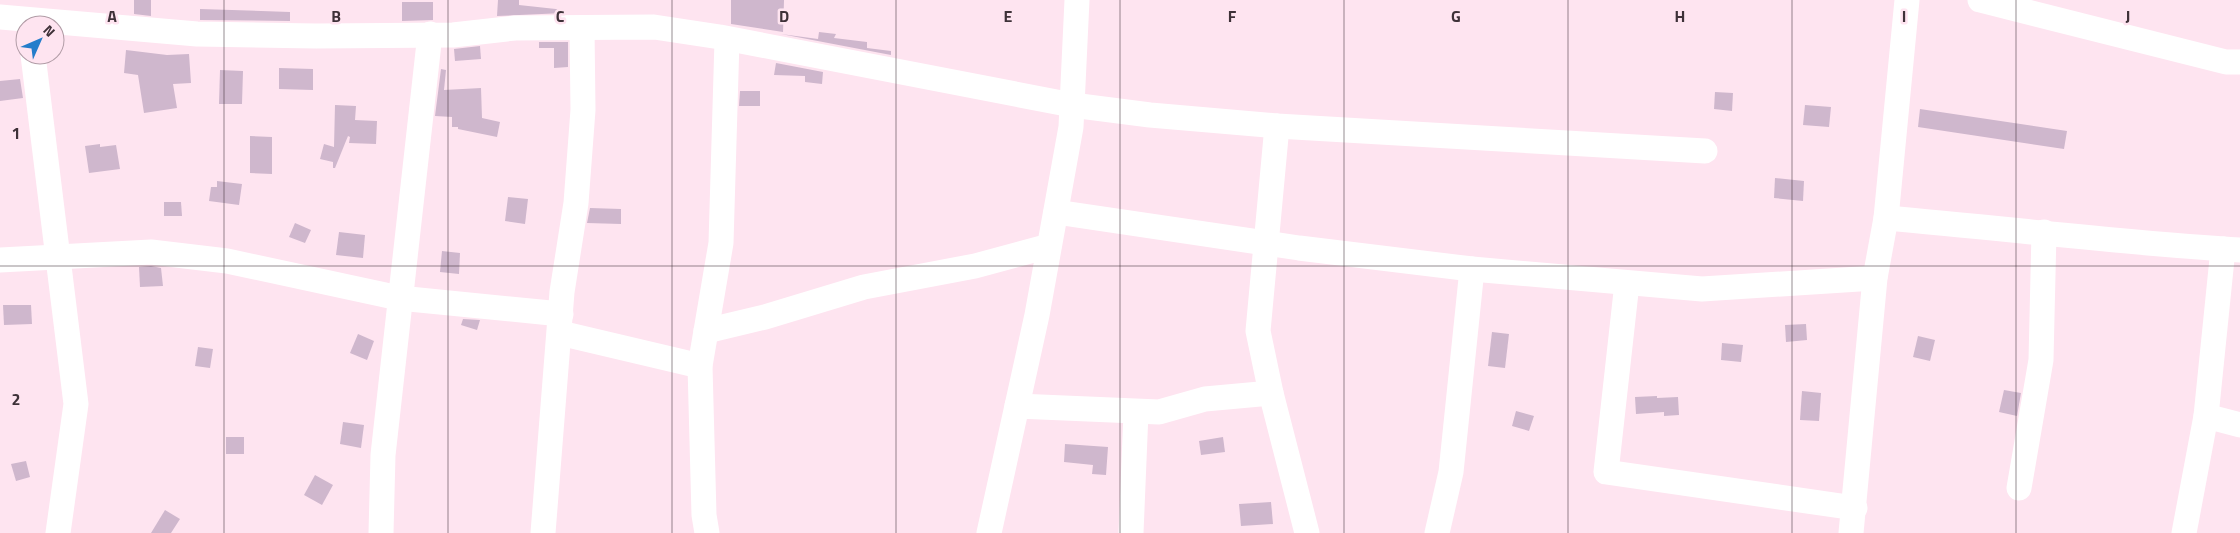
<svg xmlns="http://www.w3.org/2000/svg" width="2240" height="533" viewBox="0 0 2240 533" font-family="'Titillium Web',sans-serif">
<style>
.building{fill:#cfb7cd}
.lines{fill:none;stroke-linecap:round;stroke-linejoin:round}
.minor{stroke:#fff;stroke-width:25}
.grid{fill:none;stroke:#3e3138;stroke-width:1;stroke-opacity:0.55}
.grid-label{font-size:16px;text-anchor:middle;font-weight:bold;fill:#3e3138;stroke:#fee4f0;stroke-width:5;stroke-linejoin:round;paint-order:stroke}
</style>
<rect width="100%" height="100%" fill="#fee4f0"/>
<g class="building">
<path d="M134,0H151V16L134,14Z"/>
<path d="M498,0H519V5L565,10L564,13L497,16Z"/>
<path d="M731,0H784L783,32L731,24Z"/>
<path d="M402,2H433V20L402,21Z"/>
<path d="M200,9L290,12V21L200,20Z"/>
<path d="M819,32L836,34L834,38L867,42V48L891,51V55L781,34L818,39Z"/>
<path d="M539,42H568V67L554,68V48H539Z"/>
<path d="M480,46L481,59L455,61L454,49Z"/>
<path d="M126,50L167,55L189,54L191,83L173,84L177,108L144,113L138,75L124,73Z"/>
<path d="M776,63L823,72L822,84L805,82V76L774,75Z"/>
<path d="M279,68L313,69V90L279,89Z"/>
<path d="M441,69L446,70L444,90L481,88L482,118L500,122L497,137L458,129V127H452V117L435,116Z"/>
<path d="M220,70L243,71L242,104H219Z"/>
<path d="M20,79L23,98L0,101V81Z"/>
<path d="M740,91H760V106H739Z"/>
<path d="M1715,92L1733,93L1732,111L1714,109Z"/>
<path d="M335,105L356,106L355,120L377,121L376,144L349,143L350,137L348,136L335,168H333V162L320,159L324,144L334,147Z"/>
<path d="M1805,105L1831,107L1829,127L1803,125Z"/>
<path d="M1920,109L2067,131L2064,149L1918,127Z"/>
<path d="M250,136L272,137V174L250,173Z"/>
<path d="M100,144V147L116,145L120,169L89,173L85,146Z"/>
<path d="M1775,178L1804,181L1803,201L1774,198Z"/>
<path d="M217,181L242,184L239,205L209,201L211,187H217Z"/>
<path d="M508,197L528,199L525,224L505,221Z"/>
<path d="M164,202H181L182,216H164Z"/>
<path d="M590,208L621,209V224L587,223Z"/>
<path d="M295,223L311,230L305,243L289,237Z"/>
<path d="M339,232L365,235L363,258L336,255Z"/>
<path d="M442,251L460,253L459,274L440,272Z"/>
<path d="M151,266L161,268L163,286L140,287L139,267Z"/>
<path d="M3,305H31L32,324L4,325Z"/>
<path d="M463,319L480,320L477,330L461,325Z"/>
<path d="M1806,324L1807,340L1786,342L1785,325Z"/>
<path d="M1492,332L1509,334L1505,368L1488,366Z"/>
<path d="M358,334L374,341L367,360L350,353Z"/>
<path d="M1918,336L1935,340L1930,361L1913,357Z"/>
<path d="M1722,343L1743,345L1741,362L1721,360Z"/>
<path d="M198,347L213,349L210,368L195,366Z"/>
<path d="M2004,390L2021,393L2017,416L1999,412Z"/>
<path d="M1802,391L1821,393L1819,421L1800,420Z"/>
<path d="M1657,396V398L1678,397L1679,415L1664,416V412L1636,414L1635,397Z"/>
<path d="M1516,411L1534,416L1529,431L1512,426Z"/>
<path d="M343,422L364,425L361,448L340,444Z"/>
<rect x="226" y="437" width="18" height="17"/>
<path d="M1223,437L1225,452L1201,455L1199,441Z"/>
<path d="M1065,444L1108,447L1106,475L1092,474L1093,465L1064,462Z"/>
<path d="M26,461L30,477L16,481L11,464Z"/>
<path d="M315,475L333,485L322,505L304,495Z"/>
<path d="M1271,502L1273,524L1241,526L1239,504Z"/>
<path d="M165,510L180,519L171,533H151Z"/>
</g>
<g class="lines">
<g class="minor">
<path d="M1980,0L2226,62H2240"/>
<path d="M0,17L197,34L316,36L453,35L515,28L654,27L720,37L1072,105L1150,115L1277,126L1705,151"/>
<path d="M33,55L76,404L58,533"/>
<path d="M1277,126L1258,331L1271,393L1307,533"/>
<path d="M1056,212L1299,248L1472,269L1702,289L1875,278"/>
<path d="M1886,218C2004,228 2122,243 2240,250"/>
<path d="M0,260L151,252L227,261L399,298L561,314"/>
<path d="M1627,283L1606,472L1855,508"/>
<path d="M706,331L765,317L864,287L975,266L1049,246"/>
<path d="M560,333L700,366"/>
<path d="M1017,406L1159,412L1205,399L1271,393"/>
<path d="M2206,416L2240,425"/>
<path d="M2019,488L2041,360L2044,232"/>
<path d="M381,533L383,455L430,34"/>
<path d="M543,533L562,292L576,203L583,110L582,28"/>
<path d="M707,533L704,515L700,366L721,243L727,40"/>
<path d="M989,533L1037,315L1071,127L1077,0"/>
<path d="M1131,533L1136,412"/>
<path d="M1437,533L1451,472L1472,269"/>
<path d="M1851,533L1875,278L1886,218L1907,0"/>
<path d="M2184,533L2206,416L2223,249"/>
</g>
</g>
<path class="grid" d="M224,0V533M448,0V533M672,0V533M896,0V533M1120,0V533M1344,0V533M1568,0V533M1792,0V533M2016,0V533M0,266H2240"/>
<g class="grid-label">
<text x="112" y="22">A</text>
<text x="336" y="22">B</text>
<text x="560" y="22">C</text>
<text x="784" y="22">D</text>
<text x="1008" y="22">E</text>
<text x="1232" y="22">F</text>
<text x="1456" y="22">G</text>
<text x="1680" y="22">H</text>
<text x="1904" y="22">I</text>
<text x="2128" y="22">J</text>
<text x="16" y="139">1</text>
<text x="16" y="405">2</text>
</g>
<g transform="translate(40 40) rotate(45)"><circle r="24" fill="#fee4f0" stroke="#b19ca6"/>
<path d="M0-4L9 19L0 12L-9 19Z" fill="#247dcb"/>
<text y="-8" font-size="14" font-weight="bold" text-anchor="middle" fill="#3e3138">N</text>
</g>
</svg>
